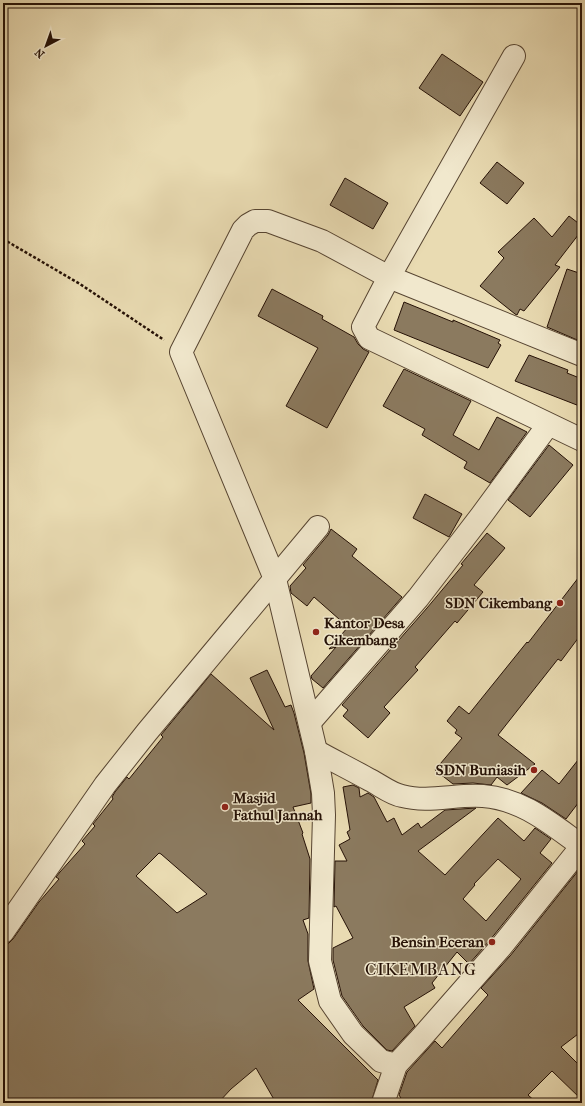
<svg xmlns="http://www.w3.org/2000/svg" width="585" height="1106" viewBox="0 0 585 1106" font-family="'IM FELL French Canon',serif">
<style>
.building{fill:#8b7a5f;stroke:#251106;fill-rule:evenodd}
.lines{fill:none;stroke-linecap:round;stroke-linejoin:round}
.minor-casing{stroke:#564431;stroke-width:24}
.path{stroke:#251106;stroke-width:2.5;stroke-dasharray:3 2;stroke-linecap:butt}
.minor{stroke:#f1e8cd;stroke-width:22}
.poi-dot{fill:#8f2418;stroke:#f1e8cd;stroke-width:1.5}
.labels{text-anchor:middle;stroke-width:3;stroke-linejoin:round;paint-order:stroke}
.poi-label{font-size:15px;font-weight:bold;fill:#251106;stroke:#f1e8cd;text-anchor:end}
.quarter-label{font-size:17px;letter-spacing:1px;fill:#251106;stroke:#f1e8cd}
</style>
<rect width="100%" height="100%" fill="#e9dbb2"/>
<filter id="stains"><feTurbulence type="fractalNoise" baseFrequency=".005" numOctaves="4"/><feColorMatrix values="0 0 0 0 .2 0 0 0 0 .09 0 0 0 0 .02 0 0 0 .5 -.17"/></filter>
<radialGradient id="worn" r=".72"><stop offset=".6" stop-color="#630" stop-opacity="0"/><stop offset="1" stop-color="#630" stop-opacity=".3"/></radialGradient>
<g class="building">
<path d="M442,54L483,82L460,116L419,88Z"/>
<path d="M497,162L524,183L507,204L480,183Z"/>
<path d="M345,178L388,203L373,229L330,205Z"/>
<path d="M569,216L582,226V230L555,265L560,267L524,311L520,309L517,315L515,314L480,286L504,258L498,252L534,218L552,237Z"/>
<path d="M567,269L582,274V342L547,327Z"/>
<path d="M272,289L323,316L322,319L354,337L358,344L363,349L369,352L327,428L286,406L318,348L258,316Z"/>
<path d="M404,302L453,322V320L500,340L498,343L501,345L488,368L394,330Z"/>
<path d="M529,355L568,370L567,373L582,379V407L515,381Z"/>
<path d="M404,369L471,401L453,435L479,450L497,417L527,432L490,483L464,468L467,462L422,435L425,429L383,406Z"/>
<path d="M549,445L573,465L530,517L508,500Z"/>
<path d="M425,494L462,514L449,537L413,518Z"/>
<path d="M331,529L357,549L352,556L402,597L323,688L312,679L311,676L336,647L329,649L348,627L314,597L307,606L291,593L290,586L306,568L303,565L328,535Z"/>
<path d="M487,533L505,548L474,585L483,592L457,623L455,621L415,667L418,670L384,707L390,713L368,738L343,716L348,710L342,705L427,608L463,565L461,564Z"/>
<path d="M582,573V633L561,661L558,659L498,735L535,764L507,785L497,777L491,785L473,783L453,784L435,770L462,738L455,733L457,730L447,721L459,706L469,714L527,642L528,643Z"/>
<path d="M267,670L285,707L291,705L294,713L304,753L311,794V803L293,807L303,833L302,834L310,859L309,918L303,920L308,934V961L314,989L298,1000L378,1080L371,1103H276L256,1068L231,1089L218,1103H11L3,1096V944L9,943L13,939L39,902L59,879L56,877L60,872L85,844L82,841L95,826L93,824L113,799L112,797L115,792L127,777L129,779L163,737L161,735L211,674L274,730L250,678ZM159,853L161,854L207,894L177,913L136,876Z"/>
<path d="M582,755V798L566,819L542,803L521,793L542,770L559,784Z"/>
<path d="M353,785L359,788L360,797L368,793L374,797L387,822L394,818L402,835L418,823L421,828L445,810L476,808L418,851L445,875L498,818L524,841L535,828L551,839L540,853L552,863L490,940L469,964L457,952L432,983L435,988L404,1007L415,1026L392,1051L387,1050L363,1026L342,996L333,960V948L353,938L336,906L334,907L335,861H347L339,845L350,839L347,832L350,830L343,787ZM498,859L521,879L486,921L463,899L475,885L474,884Z"/>
<path d="M582,866V1031L561,1047L582,1068V1100L552,1071L528,1095L537,1103H404L399,1095L407,1072L435,1041L442,1048L488,995L481,988L510,956Z"/>
</g>
<g class="lines">
<defs>
<g id="minor">
<path d="M514,56L389,277L363,327L369,338L582,440"/>
<path d="M310,722L418,598L481,516L548,425"/>
<path d="M316,751C334,761 352,770 370,780C380,785 391,794 402,796C428,803 456,794 483,796C523,799 551,824 582,846"/>
<path d="M3,932L105,785L147,732L318,527"/>
<path d="M396,1065L381,1061L353,1034L330,1001L320,961L324,815L323,793L316,751L275,579L181,352L243,230L248,225L255,221H268L322,241L389,277L582,355"/>
<path d="M383,1103L396,1065L421,1038L500,948L582,846"/>
</g>
</defs>
<use href="#minor" class="minor-casing"/>
<path class="path" d="M3,239L80,284L164,340"/>
<use href="#minor" class="minor"/>
</g>
<g class="poi-dot">
<circle cx="560" cy="603" r="4"/>
<circle cx="316" cy="632" r="4"/>
<circle cx="534" cy="770" r="4"/>
<circle cx="225" cy="807" r="4"/>
<circle cx="492" cy="942" r="4"/>
</g>
<g class="labels">
<g class="poi-label">
<text x="552" y="608">SDN Cikembang</text>
<text x="324" y="628" text-anchor="start">Kantor Desa<tspan x="324" dy="17">Cikembang</tspan></text>
<text x="526" y="775">SDN Buniasih</text>
<text x="233" y="803" text-anchor="start">Masjid<tspan x="233" dy="17">Fathul Jannah</tspan></text>
<text x="484" y="947">Bensin Eceran</text>
</g>
<g class="quarter-label">
<text x="421" y="975">CIKEMBANG</text>
</g>
</g>
<rect width="585" height="1106" fill="none" stroke="#e9dbb2" stroke-width="16"/>
<rect x="4" y="4" width="577" height="1098" fill="none" stroke="#251106" stroke-width="2"/>
<rect x="8" y="8" width="569" height="1090" fill="none" stroke="#251106"/>
<g transform="translate(46 46) rotate(221)" stroke="#f1e8cd" stroke-width="3" paint-order="stroke">
<path d="M0-3L7 15L0 10L-7 15Z" fill="#251106"/>
<text y="-6" font-size="11" font-weight="bold" text-anchor="middle" fill="#251106">N</text>
</g>
<rect width="100%" height="100%" filter="url(#stains)"/>
<rect width="100%" height="100%" fill="url(#worn)"/>
</svg>
